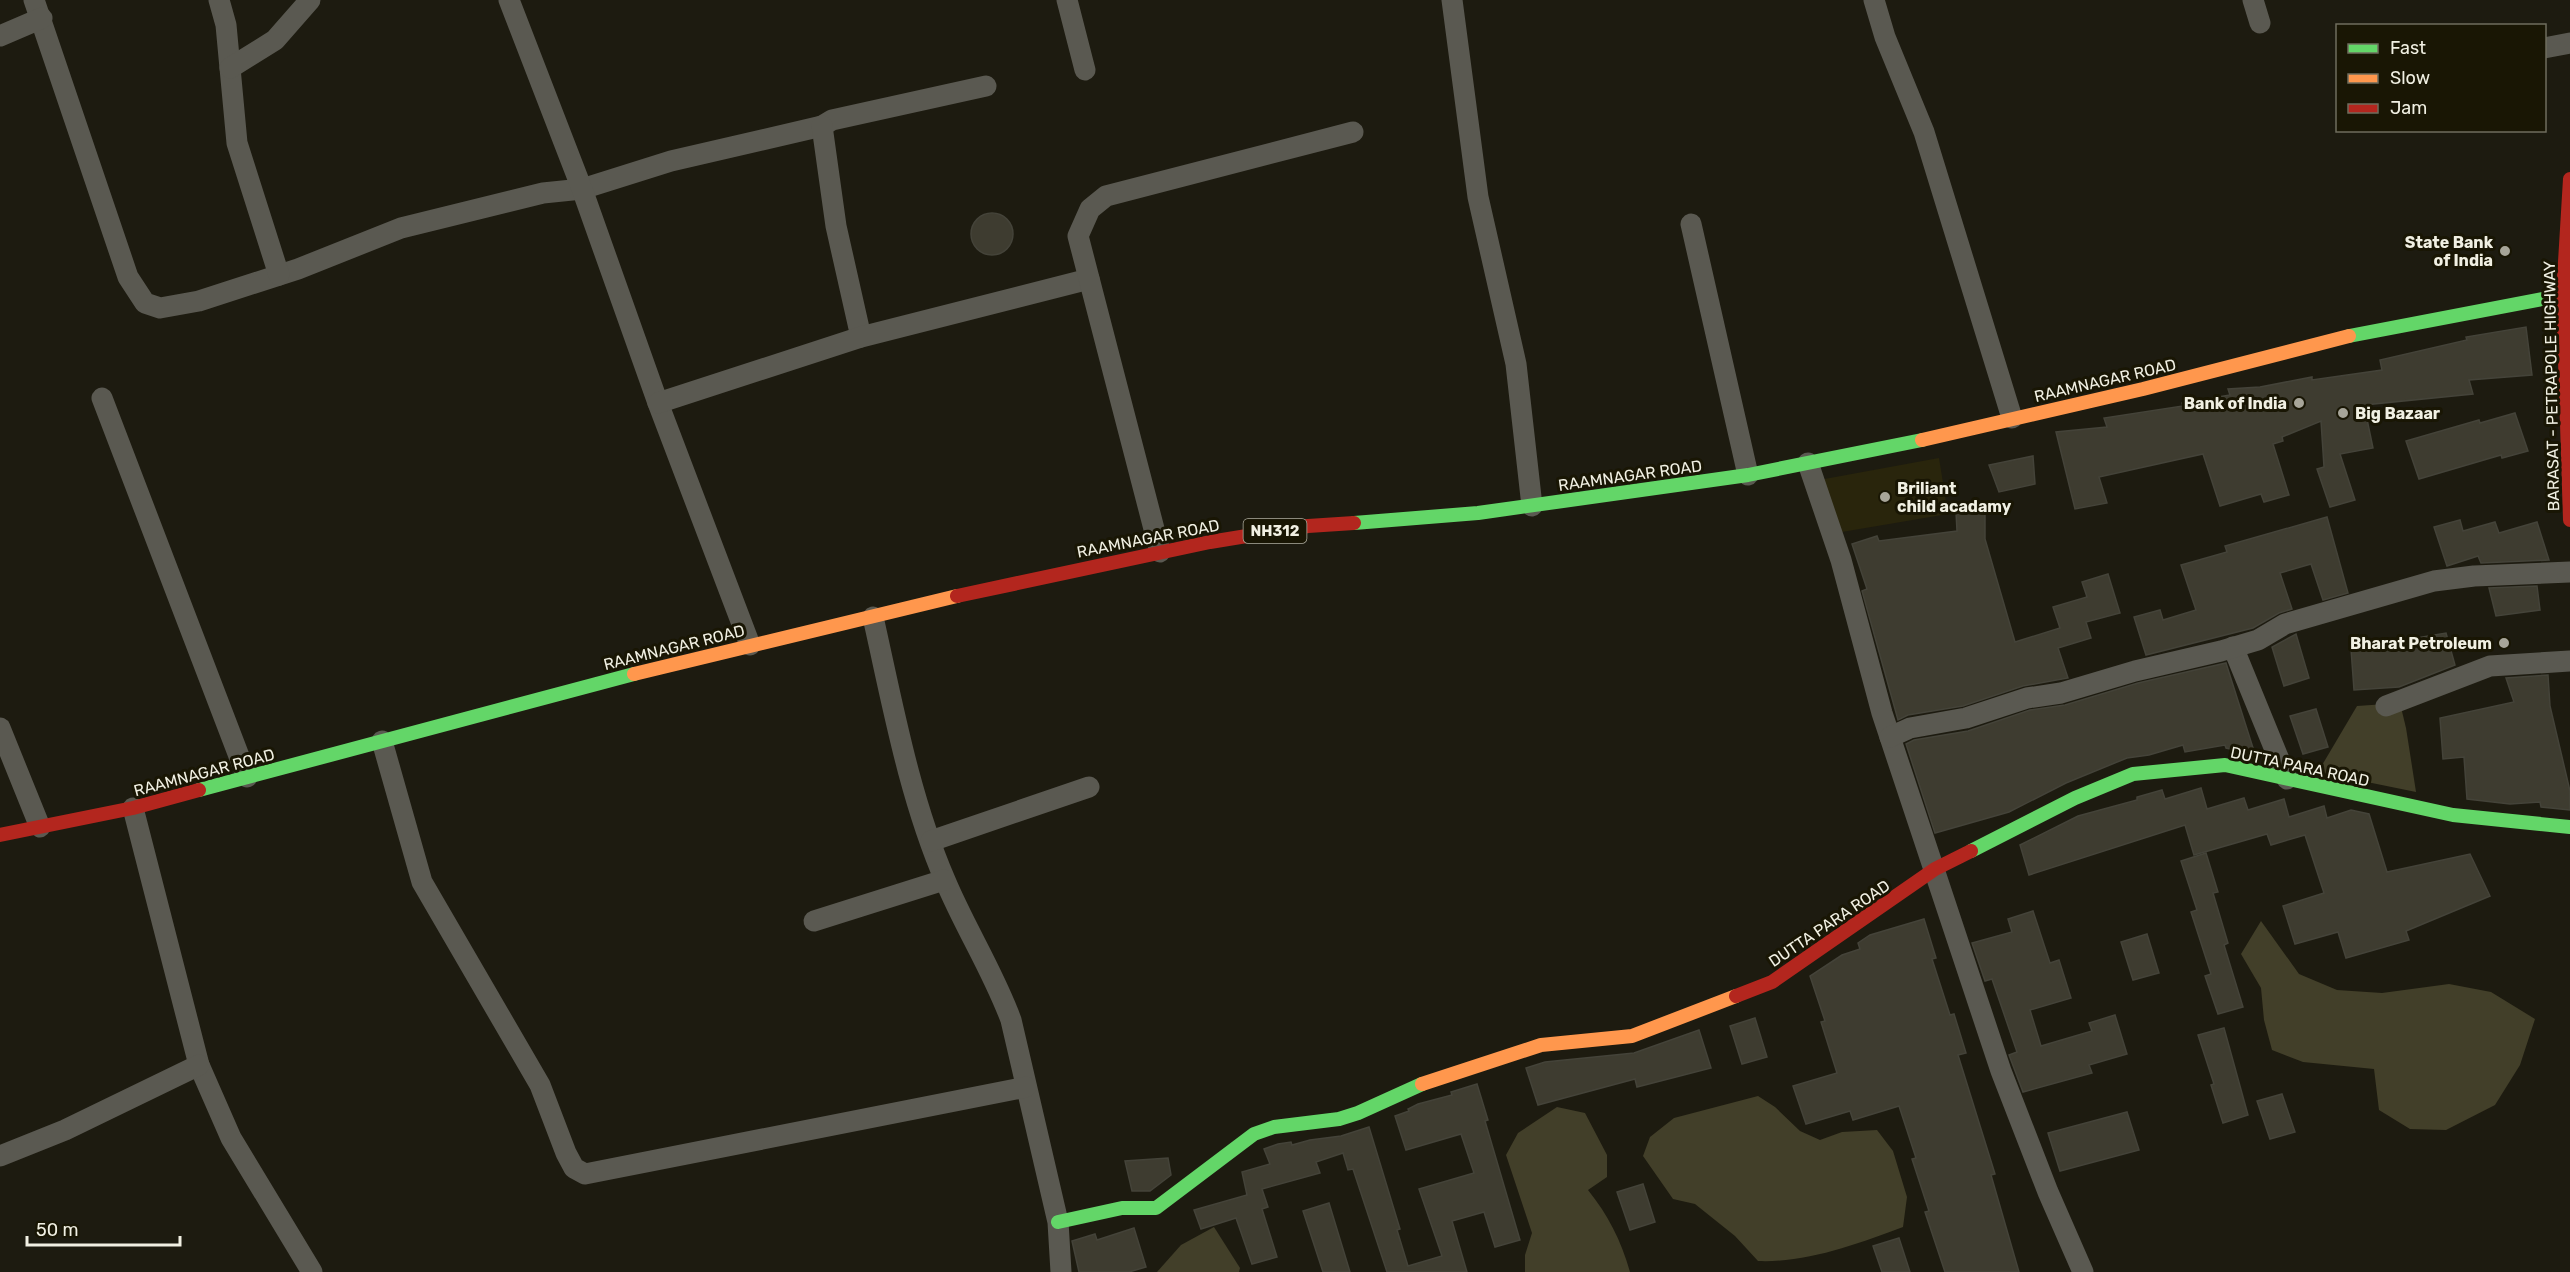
<svg xmlns="http://www.w3.org/2000/svg" width="2570" height="1272" viewBox="0 0 2570 1272" font-family="Rubik,sans-serif">
<style>
.built{fill:#29250c}
.green{fill:#423f29}
.building{fill:#3e3c30;stroke:#444339;stroke-width:1.5}
.lines{fill:none;stroke-linecap:round;stroke-linejoin:round}
.street{stroke:#5a5951;stroke-width:21}
.fast{stroke:#63d668;stroke-width:14}
.slow{stroke:#ff974d;stroke-width:14}
.jam{stroke:#b3261e;stroke-width:14}
.poi-dot{fill:#a7a599;stroke:#191604;stroke-width:2}
.labels{text-anchor:middle;stroke-width:6;stroke-linejoin:round;paint-order:stroke}
.shield{fill:#191604;stroke:#b0afa0;stroke-width:1.5}
.shield-label{font-size:15px;font-weight:bold;fill:#f1f0e3}
.poi-label{font-size:16px;font-weight:bold;fill:#f1f0e3;stroke:#191604;text-anchor:end}
.street-label{font-size:16px;fill:#f1f0e3;stroke:#191604}
</style>
<rect width="100%" height="100%" fill="#1d1b10"/>
<path class="built" d="M1939,458L1948,514L1836,533L1819,480Z"/>
<g class="green">
<path d="M2400,703L2406,728L2416,792L2318,772L2357,706Z"/>
<path d="M2261,921L2299,974L2337,990L2382,993L2449,984L2491,992L2535,1019L2520,1065L2495,1105L2446,1130L2410,1129L2379,1110L2374,1069L2303,1062L2272,1050L2264,1020L2261,988L2241,954Z"/>
<path d="M1758,1096L1775,1107L1800,1131L1820,1140L1842,1132L1877,1130L1893,1151L1907,1197L1903,1227C1858,1244 1806,1263 1758,1261L1735,1236L1695,1204L1673,1199L1643,1156L1650,1137L1674,1118Z"/>
<path d="M1557,1107L1585,1113L1607,1155V1177L1588,1190C1608,1215 1621,1240 1630,1272H1525V1255L1532,1233L1506,1155L1518,1133Z"/>
<path d="M1214,1227L1240,1268L1239,1272H1157L1181,1245Z"/>
</g>
<g class="building">
<circle cx="992" cy="234" r="21"/>
<path d="M2526,327L2532,375L2469,380L2473,394L2364,405L2373,448L2340,454L2355,500L2330,507L2317,469L2324,467L2321,421L2282,437L2283,441L2273,444L2289,495L2264,502L2261,494L2220,506L2203,454L2099,477L2107,503L2075,509L2056,432L2107,427L2104,418L2183,406L2182,403L2230,395L2228,389L2260,387L2312,377V380L2382,370L2380,360L2467,340L2466,337Z"/>
<path d="M2515,413L2528,451L2502,458L2501,455L2419,479L2406,441L2479,420L2480,423Z"/>
<path d="M2033,456L2035,484L1999,492L1989,465Z"/>
<path d="M1985,507V539L2015,642L2060,628L2053,607L2087,597L2082,582L2108,574L2120,613L2086,622L2091,638L2058,648L2068,678L2023,686L1963,706L1908,715L1898,720L1862,591L1867,589L1852,544L1877,536L1879,541L1957,531L1956,512Z"/>
<path d="M2327,517L2348,593L2323,600L2311,564L2280,573L2292,609L2279,613L2253,628L2146,655L2134,617L2160,610L2163,620L2196,610L2181,565L2227,552L2225,546Z"/>
<path d="M2460,520L2463,531L2495,522L2499,533L2537,522L2549,560L2481,563L2478,556L2447,566L2434,527Z"/>
<path d="M2537,586L2540,610L2496,616L2489,588Z"/>
<path d="M2446,633L2455,665L2399,687L2354,690L2351,649Z"/>
<path d="M2296,634L2309,678L2284,686L2272,647Z"/>
<path d="M2226,663L2254,751L2249,753L2226,748L2225,745L2185,752L2183,745L2149,755L2127,758L2066,783L2009,812L1935,833L1906,744L1914,740L1968,731L2030,710L2065,705L2138,683Z"/>
<path d="M2548,675L2550,706L2570,791V810L2541,807L2540,802L2510,804L2467,799L2464,757L2443,759L2440,718L2514,702L2506,678Z"/>
<path d="M2316,709L2328,747L2303,754L2290,716Z"/>
<path d="M2201,788L2207,809L2244,798L2248,810L2284,799L2289,817L2324,806L2327,818L2351,810L2369,814L2387,872L2470,854L2490,896L2406,931L2409,940L2346,958L2338,932L2295,944L2283,906L2324,893L2305,835L2271,845L2267,834L2194,855L2185,825L2029,875L2020,845L2078,816L2137,800V797L2162,790L2165,799Z"/>
<path d="M2206,853L2218,892L2213,893L2228,943L2224,945L2243,1007L2218,1014L2205,976L2211,974L2191,912L2197,910L2181,861Z"/>
<path d="M2033,911L2050,963L2059,960L2071,998L2030,1010L2041,1046L2092,1031L2089,1023L2115,1015L2127,1054L2089,1065L2092,1073L2023,1092L2009,1055L2017,1052L1992,979L1985,981L1972,943L2012,932L2008,919Z"/>
<path d="M1924,919L1936,958L1932,959L1950,1015L1954,1014L1966,1053L1958,1055L1995,1174L1991,1175L2019,1272H1945L1925,1212L1929,1211L1912,1159L1916,1158L1899,1106L1853,1120L1850,1111L1806,1124L1793,1086L1837,1073L1821,1022L1825,1021L1810,976L1842,955L1860,949L1858,943L1870,935Z"/>
<path d="M2147,934L2159,973L2133,980L2121,942Z"/>
<path d="M1755,1018L1767,1057L1742,1064L1730,1026Z"/>
<path d="M2224,1028L2248,1115L2223,1123L2211,1085L2214,1084L2198,1035Z"/>
<path d="M1699,1030L1711,1068L1637,1087L1635,1079L1538,1105L1526,1068L1545,1062L1634,1053Z"/>
<path d="M1477,1084L1488,1120L1485,1121L1520,1240L1495,1247L1484,1212L1452,1221L1467,1272H1387L1353,1169L1348,1170L1343,1153L1316,1162L1320,1173L1262,1189L1268,1207L1262,1209L1277,1257L1252,1264L1236,1218L1201,1229L1194,1210L1247,1195L1242,1172L1270,1164L1264,1149L1278,1144L1291,1142L1292,1145L1310,1140L1341,1136L1369,1127L1400,1229L1397,1230L1408,1266L1442,1256L1419,1189L1474,1173L1461,1134L1406,1150L1395,1116L1409,1111L1408,1109L1418,1104L1452,1095L1451,1092Z"/>
<path d="M2282,1094L2295,1132L2270,1139L2257,1101Z"/>
<path d="M2127,1112L2139,1150L2060,1171L2048,1133Z"/>
<path d="M1168,1158L1171,1175L1150,1191H1132L1125,1161Z"/>
<path d="M1643,1184L1655,1222L1630,1230L1617,1192Z"/>
<path d="M1329,1203L1350,1272H1323L1303,1211Z"/>
<path d="M1134,1228L1146,1267L1129,1272H1079L1072,1241L1095,1234L1097,1240Z"/>
<path d="M1899,1238L1910,1272H1882L1873,1246Z"/>
</g>
<g class="lines">
<g class="street">
<path d="M34,0L128,277L145,303L160,308L199,301L298,269L401,228L543,193L582,189L671,161L822,126L832,120L986,86"/>
<path d="M219,0L226,25L237,143L279,275"/>
<path d="M509,0L582,189L658,403L750,645"/>
<path d="M1067,0L1085,70"/>
<path d="M1452,0L1478,197L1516,364L1532,506"/>
<path d="M1874,0L1885,37L1924,132L2012,418"/>
<path d="M2253,0L2260,23"/>
<path d="M0,36L42,18"/>
<path d="M2544,48L2570,43"/>
<path d="M230,68L275,40L310,0"/>
<path d="M822,126L836,226L861,337"/>
<path d="M1691,224L1748,475"/>
<path d="M102,398L247,777"/>
<path d="M658,403L861,337L1089,279"/>
<path d="M1808,463L1841,560L1882,713L2001,1071L2048,1192L2083,1272"/>
<path d="M1160,552L1078,236L1090,209L1106,196L1353,132"/>
<path d="M873,617C893,706 909,796 945,880C965,928 993,971 1011,1020L1058,1222L1061,1272"/>
<path d="M2233,647L2287,779"/>
<path d="M2386,706L2490,666L2570,661"/>
<path d="M0,728L40,827"/>
<path d="M1890,737L1910,728L1966,718L2027,698L2061,693L2135,671L2221,651L2258,640L2285,624L2434,581L2474,576L2570,572"/>
<path d="M382,741L422,882L540,1085L566,1153L574,1168L585,1174L1026,1087"/>
<path d="M133,808L199,1065L231,1138L312,1272"/>
<path d="M931,841L1089,787"/>
<path d="M814,921L944,880"/>
<path d="M0,1156L65,1130L199,1065"/>
</g>
<g class="fast">
<path d="M2349,336L2563,295"/>
<path d="M1354,523L1478,513L1748,475L1922,440"/>
<path d="M199,790L634,674"/>
<path d="M1971,851L2075,798L2133,774L2225,765L2453,815L2570,827"/>
<path d="M1058,1222L1122,1208H1156L1254,1134L1274,1127L1339,1119L1358,1113L1422,1084"/>
</g>
<g class="slow">
<path d="M1922,440L2143,389L2349,336"/>
<path d="M634,674L957,596"/>
<path d="M1422,1084L1541,1045L1632,1036L1736,996"/>
</g>
<g class="jam">
<path d="M2570,179L2563,295L2570,520"/>
<path d="M957,596L1210,542L1308,526L1354,523"/>
<path d="M0,835L133,808L199,790"/>
<path d="M1736,996L1772,982L1935,869L1971,851"/>
</g>
</g>
<g class="poi-dot">
<circle cx="2505" cy="251" r="6"/>
<circle cx="2299" cy="403" r="6"/>
<circle cx="2343" cy="413" r="6"/>
<circle cx="1885" cy="497" r="6"/>
<circle cx="2504" cy="643" r="6"/>
</g>
<g class="labels">
<rect class="shield" x="1243.5" y="519" width="63" height="24" rx="4.5"/>
<g class="shield-label">
<text x="1275" y="536">NH312</text>
</g>
<g class="poi-label">
<text x="2493" y="248">State Bank<tspan x="2493" dy="18">of India</tspan></text>
<text x="2287" y="409">Bank of India</text>
<text x="2355" y="419" text-anchor="start">Big Bazaar</text>
<text x="1897" y="494" text-anchor="start">Briliant<tspan x="1897" dy="18">child acadamy</tspan></text>
<text x="2492" y="649">Bharat Petroleum</text>
</g>
<g class="street-label">
<text transform="translate(2105 380) rotate(-13)" y="6">RAAMNAGAR ROAD</text>
<text transform="translate(2551 386) rotate(-91)" y="6">BARASAT - PETRAPOLE HIGHWAY</text>
<text transform="translate(1630 475) rotate(-8)" y="6">RAAMNAGAR ROAD</text>
<text transform="translate(1148 538) rotate(-11)" y="6">RAAMNAGAR ROAD</text>
<text transform="translate(674 647) rotate(-14)" y="6">RAAMNAGAR ROAD</text>
<text transform="translate(2300 766) rotate(12)" y="6">DUTTA PARA ROAD</text>
<text transform="translate(204 772) rotate(-15)" y="6">RAAMNAGAR ROAD</text>
<text transform="translate(1829 923) rotate(-34)" y="6">DUTTA PARA ROAD</text>
</g>
</g>
<rect x="2336" y="24" width="210" height="108" fill="#191604" stroke="#6f6d5d" stroke-width="1.5"/>
<rect x="2348" y="44" width="30" height="9" fill="#63d668" stroke="#6f6d5d" stroke-width="1.5"/>
<text x="2390" y="54" font-size="18" fill="#f1f0e3">Fast</text>
<rect x="2348" y="74" width="30" height="9" fill="#ff974d" stroke="#6f6d5d" stroke-width="1.5"/>
<text x="2390" y="84" font-size="18" fill="#f1f0e3">Slow</text>
<rect x="2348" y="104" width="30" height="9" fill="#b3261e" stroke="#6f6d5d" stroke-width="1.5"/>
<text x="2390" y="114" font-size="18" fill="#f1f0e3">Jam</text>
<path d="M27 1236v9h153v-9" fill="none" stroke="#f1f0e3" stroke-width="3"/>
<text x="36" y="1236" font-size="18" fill="#f1f0e3" stroke="#191604" stroke-width="4.5" paint-order="stroke">50 m</text>
</svg>
